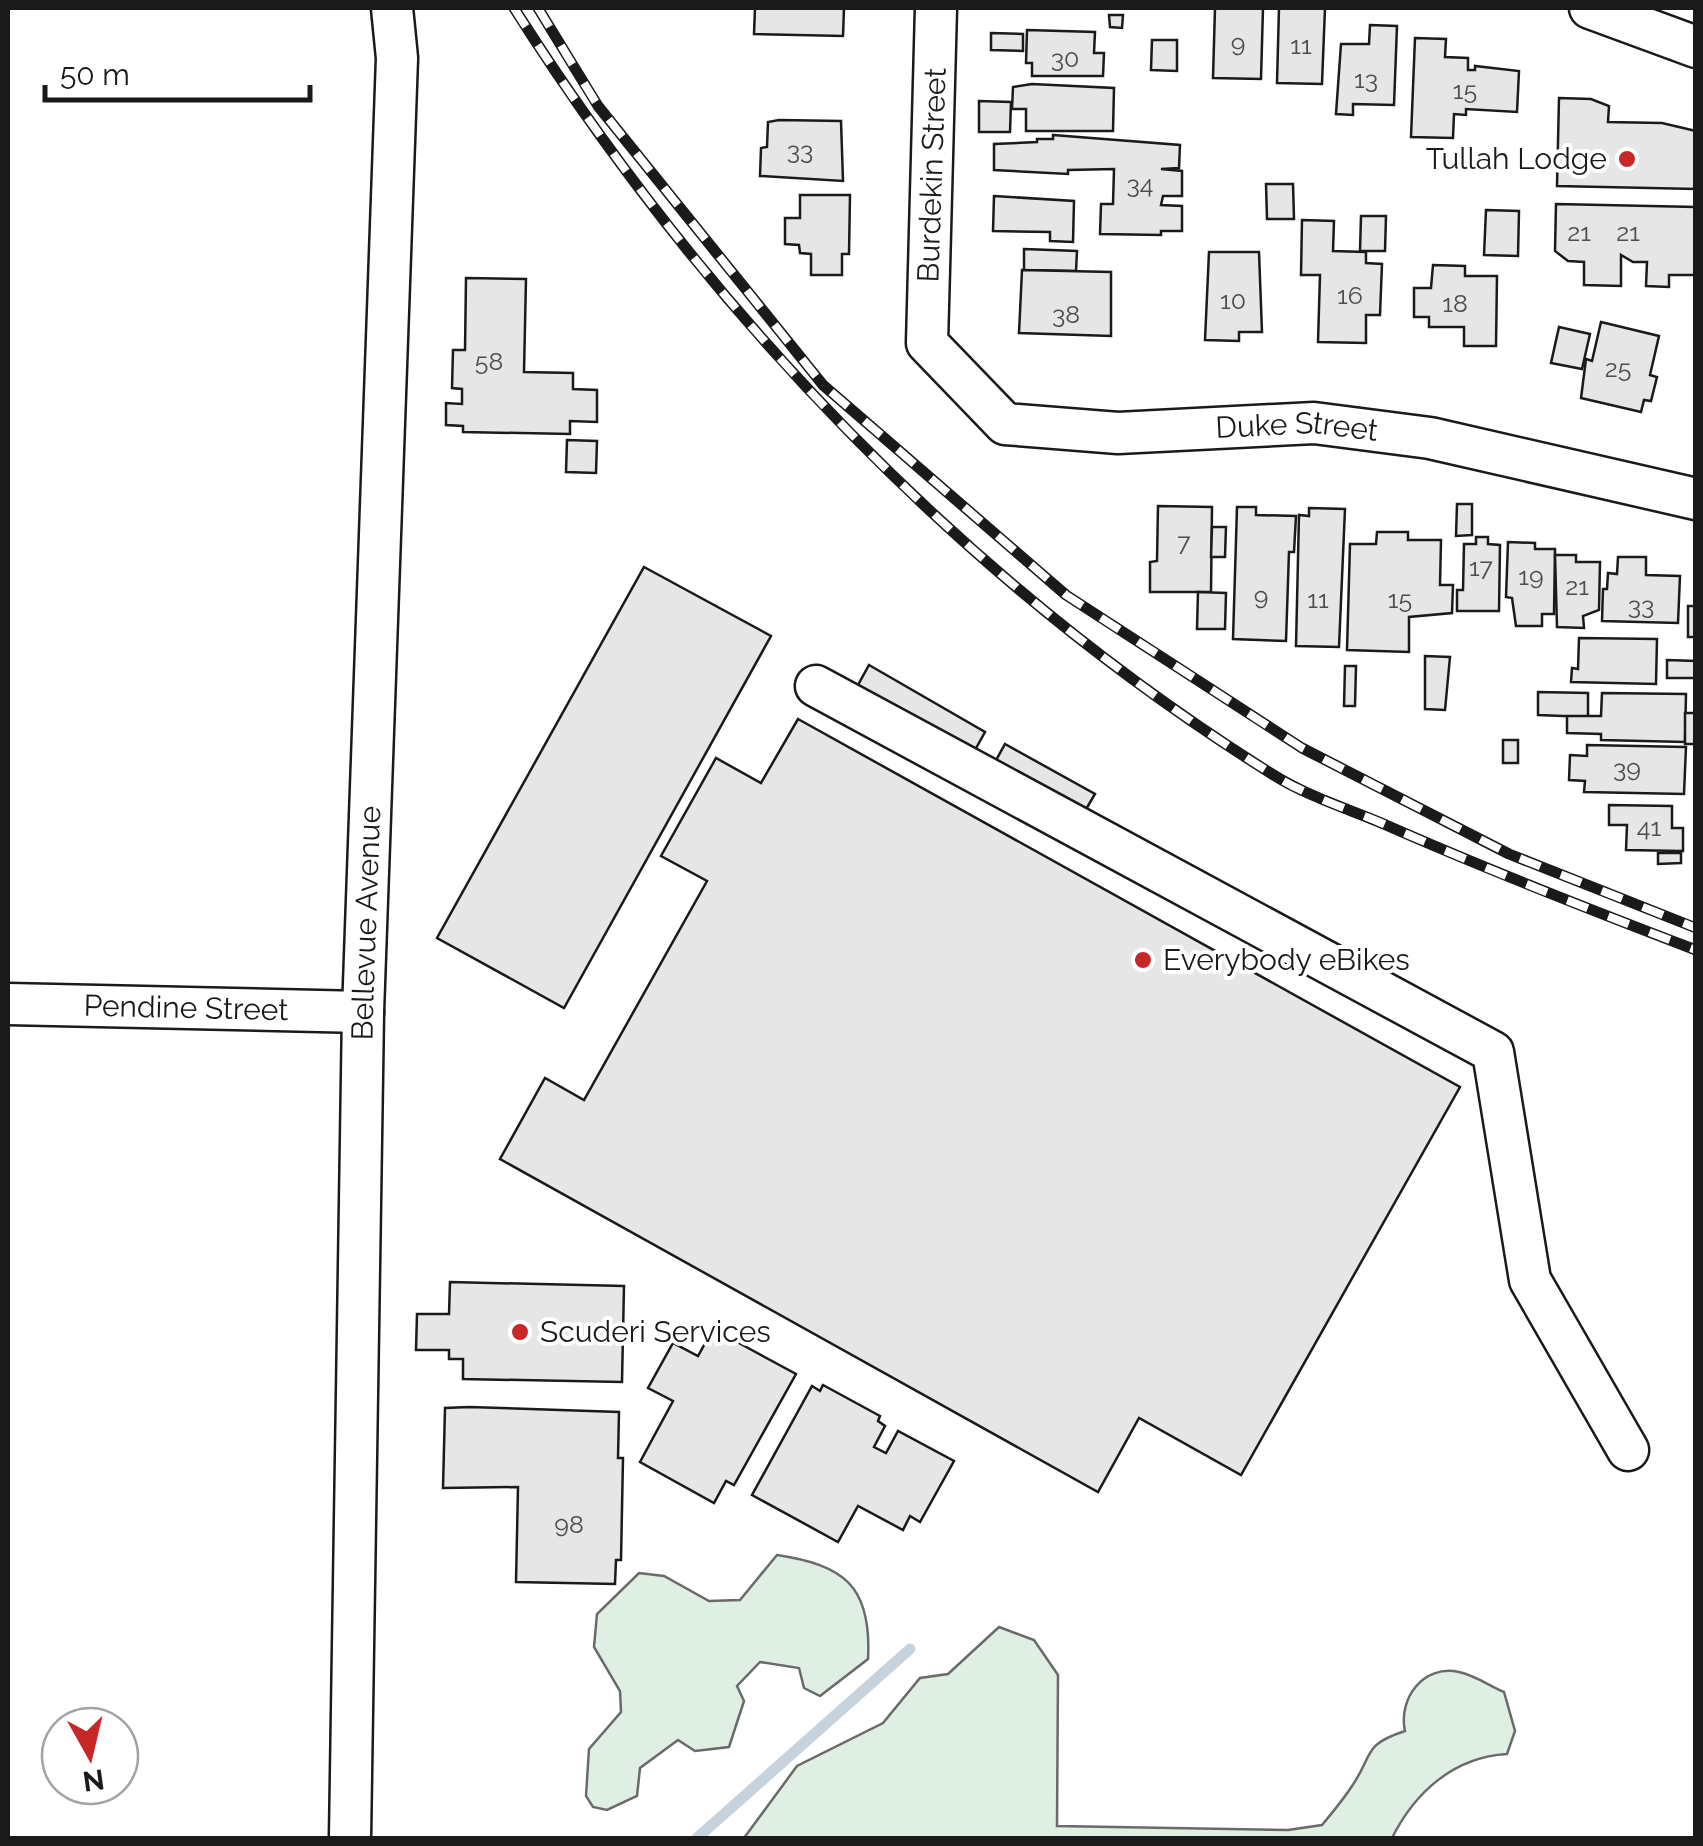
<svg xmlns="http://www.w3.org/2000/svg" width="1703" height="1846" viewBox="0 0 1703 1846" font-family="Raleway,sans-serif">
<style>
.green{fill:#e0efe3;stroke:#6a6a6a;stroke-width:2.5}
.lines{fill:none;stroke-linecap:round;stroke-linejoin:round}
.stream{stroke:#c6d2dc;stroke-width:11}
.building{fill:#e6e6e6;stroke:#1a1a1a;stroke-width:2.5}
.minor-casing{stroke:#1a1a1a;stroke-width:45}
.minor{stroke:#fff;stroke-width:40}
.rail-casing{stroke:#1a1a1a;stroke-width:11}
.rail{stroke:#fff;stroke-width:8;stroke-dasharray:22;stroke-linecap:butt}
.poi-dot{fill:#c62828;stroke:#fff;stroke-width:4}
.labels{text-anchor:middle;stroke-width:8;stroke-linejoin:round;paint-order:stroke}
.number-label{font-size:25px;fill:#4d4d4d}
.poi-label{font-size:30px;fill:#1a1a1a;stroke:#fff;text-anchor:start}
.street-label{font-size:30px;fill:#1a1a1a;stroke:#fff}
</style>
<rect width="100%" height="100%" fill="#fff"/>
<g class="green">
<path d="M777,1555C843,1565 872,1585 868,1659L820,1696L804,1688L799,1668L760,1662L737,1686L744,1701L729,1747L695,1751L678,1740L640,1768L637,1796L607,1810L593,1807L586,1796L589,1749L621,1712L620,1691L594,1647L597,1614L639,1573L664,1576L709,1601L740,1600Z"/>
<path d="M999,1627L1034,1640L1058,1675L1057,1826L1288,1830L1322,1825C1332,1813 1343,1800 1352,1786C1374,1754 1362,1745 1405,1731C1398,1699 1423,1664 1459,1672C1474,1675 1490,1686 1504,1692L1515,1731L1507,1754C1454,1757 1415,1792 1392,1838H744L797,1766L883,1723L920,1678L948,1674Z"/>
</g>
<g class="lines">
<path class="stream" d="M697,1838L910,1649"/>
</g>
<g class="building">
<path d="M755,8H844L843,36L754,34Z"/>
<path d="M1215,8H1263L1261,79L1213,78Z"/>
<path d="M1279,8H1325L1322,84L1277,83Z"/>
<path d="M1109,15H1123L1122,28L1110,27Z"/>
<path d="M1370,25L1397,26L1394,105L1353,104V115L1336,114L1341,44H1369Z"/>
<path d="M1027,30L1095,32L1094,53H1104L1103,76H1032V63H1026Z"/>
<path d="M991,33L1023,34V51L991,50Z"/>
<path d="M1415,38L1446,39L1445,57L1468,58V70H1475V66L1519,71L1517,112L1466,109V115L1454,114L1453,138L1411,137Z"/>
<path d="M1152,40H1177V71L1151,70Z"/>
<path d="M1032,84L1114,88L1113,131H1026V109H1012L1013,87Z"/>
<path d="M1559,98L1591,99L1609,106L1608,122L1662,123L1696,131V189L1557,186Z"/>
<path d="M979,101L1011,102L1010,132H979Z"/>
<path d="M779,120L841,121L843,181L760,176L761,148L767,147L768,122Z"/>
<path d="M1053,135L1180,145L1179,168L1161,169L1182,171V196H1163L1161,205L1182,206V231H1161V235L1100,234L1101,204H1113L1114,169L1068,170V174L994,170V144L1037,142V139H1053Z"/>
<path d="M1266,184H1293L1294,219H1267Z"/>
<path d="M800,195H850L849,254H842V275H811V254L800,253L799,245L785,244V218H800Z"/>
<path d="M994,196L1074,201L1073,242L1050,241V232L993,231Z"/>
<path d="M1556,204L1696,207V275H1669V287L1646,286L1647,262H1633L1621,255V286L1584,285V262L1568,261L1555,251Z"/>
<path d="M1486,210L1519,211L1518,256L1484,255Z"/>
<path d="M1361,216H1386L1385,251H1360Z"/>
<path d="M1302,220L1334,221L1333,251L1366,252V263L1382,264L1380,315H1366V343L1318,342L1320,275H1301Z"/>
<path d="M1024,249L1077,251L1076,271L1024,270Z"/>
<path d="M1209,252H1259L1262,332H1239V341L1205,340Z"/>
<path d="M1433,265L1465,266V276H1497L1496,346H1464V327H1429V317H1414V288H1431Z"/>
<path d="M1022,270L1111,272V336L1019,333Z"/>
<path d="M466,278L526,279L524,372L573,373V389L597,390V422L570,421V434L463,432V426L446,425V403L462,404V389L452,388L453,350H465Z"/>
<path d="M1601,322L1659,336L1650,375L1657,377L1651,401L1644,400L1641,412L1581,398L1586,359L1592,361Z"/>
<path d="M1559,327L1590,334L1582,369L1551,363Z"/>
<path d="M567,440L597,441L596,473L566,472Z"/>
<path d="M1457,504H1472V535L1456,536Z"/>
<path d="M1158,506L1212,507L1211,592H1150V562L1157,561Z"/>
<path d="M1237,507H1256V515L1296,516L1294,552H1289L1286,641L1233,639Z"/>
<path d="M1309,508L1345,509L1339,647L1296,646L1299,515L1309,516Z"/>
<path d="M1212,527H1226L1225,557H1211Z"/>
<path d="M1377,532H1408V540H1441L1440,585H1453L1452,613L1409,617V652L1347,650L1350,544H1376Z"/>
<path d="M1476,537H1488V544L1500,545L1499,611H1457V590H1463L1464,544H1476Z"/>
<path d="M1508,542L1535,543V549H1555L1554,614H1542V626H1516L1512,598L1506,597Z"/>
<path d="M1555,555H1576V562H1600L1599,610L1583,616L1584,628L1557,627Z"/>
<path d="M1618,557H1646V575L1680,576L1678,623L1602,621L1603,589H1607L1608,573L1617,574Z"/>
<path d="M644,567L771,636L564,1008L437,938Z"/>
<path d="M1198,592L1226,593L1225,629H1197Z"/>
<rect x="1688" y="606" width="8" height="31"/>
<path d="M1579,638L1657,639L1656,684L1571,682L1572,668L1578,669Z"/>
<path d="M1425,656L1450,657L1445,710L1425,709Z"/>
<path d="M1667,660L1696,661V678H1667Z"/>
<path d="M869,665L985,732L970,759L853,694Z"/>
<path d="M1345,666H1356L1355,706H1344Z"/>
<path d="M1538,692L1588,693V717L1538,715Z"/>
<path d="M1602,693L1686,694L1685,742L1601,740V734L1567,733V716H1601Z"/>
<rect x="1685" y="713" width="11" height="31"/>
<path d="M798,719L1460,1087L1241,1475L1139,1418L1098,1492L500,1159L545,1078L584,1100L707,881L661,856L716,758L761,783Z"/>
<rect x="1503" y="740" width="15" height="23"/>
<path d="M1005,744L1095,794L1078,823L989,773Z"/>
<path d="M1587,745L1686,747L1684,794L1584,792L1585,781L1569,780L1570,755L1587,756Z"/>
<path d="M1609,805L1672,806V828H1683V851L1626,850L1627,825H1609Z"/>
<path d="M1658,853H1681V863L1658,864Z"/>
<path d="M450,1282L624,1286L622,1382L463,1379V1359H449V1350H416L417,1314H449Z"/>
<path d="M713,1329L796,1374L734,1485L726,1481L714,1503L640,1462L673,1401L648,1388L673,1343L698,1356Z"/>
<path d="M823,1385L880,1416L878,1421L885,1426L874,1447L886,1453L898,1431L954,1461L920,1522L910,1516L903,1530L858,1506L838,1542L752,1495L812,1386L820,1391Z"/>
<path d="M469,1407L619,1412L618,1458H623L621,1560H616L615,1584L516,1582L518,1487L443,1488L445,1408Z"/>
</g>
<g class="lines">
<defs>
<g id="minor">
<path id="s1" d="M936,8L927,343L1005,424L1118,433L1314,423L1430,438L1696,499"/>
<path d="M1590,8L1696,47"/>
<path d="M816,686L1493,1052L1530,1280L1628,1450"/>
<path id="s2" d="M8,1004L363,1012"/>
<path id="s3" d="M350,1838L363,1012L397,58L392,8"/>
</g>
</defs>
<use href="#minor" class="minor-casing"/>
<use href="#minor" class="minor"/>
<defs>
<g id="rail">
<path d="M514,8C707,312 965,582 1272,774C1306,796 1349,809 1386,825C1488,870 1591,910 1696,950"/>
<path d="M538,8L598,106L823,385L1066,595L1302,748L1509,854L1696,928"/>
</g>
</defs>
<use href="#rail" class="rail-casing"/>
<use href="#rail" class="rail"/>
</g>
<g class="poi-dot">
<circle cx="1627" cy="159" r="10"/>
<circle cx="1143" cy="960" r="10"/>
<circle cx="520" cy="1332" r="10"/>
</g>
<g class="labels">
<g class="number-label">
<text x="1238" y="52">9</text>
<text x="1301" y="54">11</text>
<text x="1065" y="67">30</text>
<text x="1366" y="88">13</text>
<text x="1465" y="99">15</text>
<text x="800" y="159">33</text>
<text x="1140" y="193">34</text>
<text x="1579" y="241">21</text>
<text x="1628" y="241">21</text>
<text x="1350" y="304">16</text>
<text x="1233" y="309">10</text>
<text x="1455" y="312">18</text>
<text x="1066" y="323">38</text>
<text x="489" y="370">58</text>
<text x="1618" y="377">25</text>
<text x="1184" y="551">7</text>
<text x="1481" y="576">17</text>
<text x="1531" y="585">19</text>
<text x="1577" y="595">21</text>
<text x="1261" y="605">9</text>
<text x="1318" y="608">11</text>
<text x="1400" y="608">15</text>
<text x="1641" y="614">33</text>
<text x="1627" y="777">39</text>
<text x="1649" y="836">41</text>
<text x="569" y="1533">98</text>
</g>
<g class="poi-label">
<text x="1607" y="169" text-anchor="end">Tullah Lodge</text>
<text x="1163" y="970">Everybody eBikes</text>
<text x="540" y="1342">Scuderi Services</text>
</g>
<g class="street-label">
<text transform="translate(932 175) rotate(-88)" y="10">Burdekin Street</text>
<text dy="10" stroke="none"><textPath href="#s1" startOffset="740">Duke Street</textPath></text>
<text dy="10" stroke="none"><textPath href="#s3" startOffset="915">Bellevue Avenue</textPath></text>
<text dy="10" stroke="none"><textPath href="#s2" startOffset="178">Pendine Street</textPath></text>
</g>
</g>
<rect width="1703" height="1846" fill="none" stroke="#1a1a1a" stroke-width="20"/>
<g transform="translate(90 1756) rotate(172)"><circle r="48" fill="#ffffff" stroke="#a3a3a3" stroke-width="2.5"/>
<path d="M0-8L18 38L0 25L-18 38Z" fill="#c62828"/>
<text y="-15" font-size="28" font-weight="bold" text-anchor="middle" fill="#1a1a1a">N</text>
</g>
<path d="M45 85v15h265v-15" fill="none" stroke="#1a1a1a" stroke-width="5"/>
<text x="60" y="85" font-size="30" fill="#1a1a1a" stroke="#ffffff" stroke-width="8" paint-order="stroke">50 m</text>
</svg>
